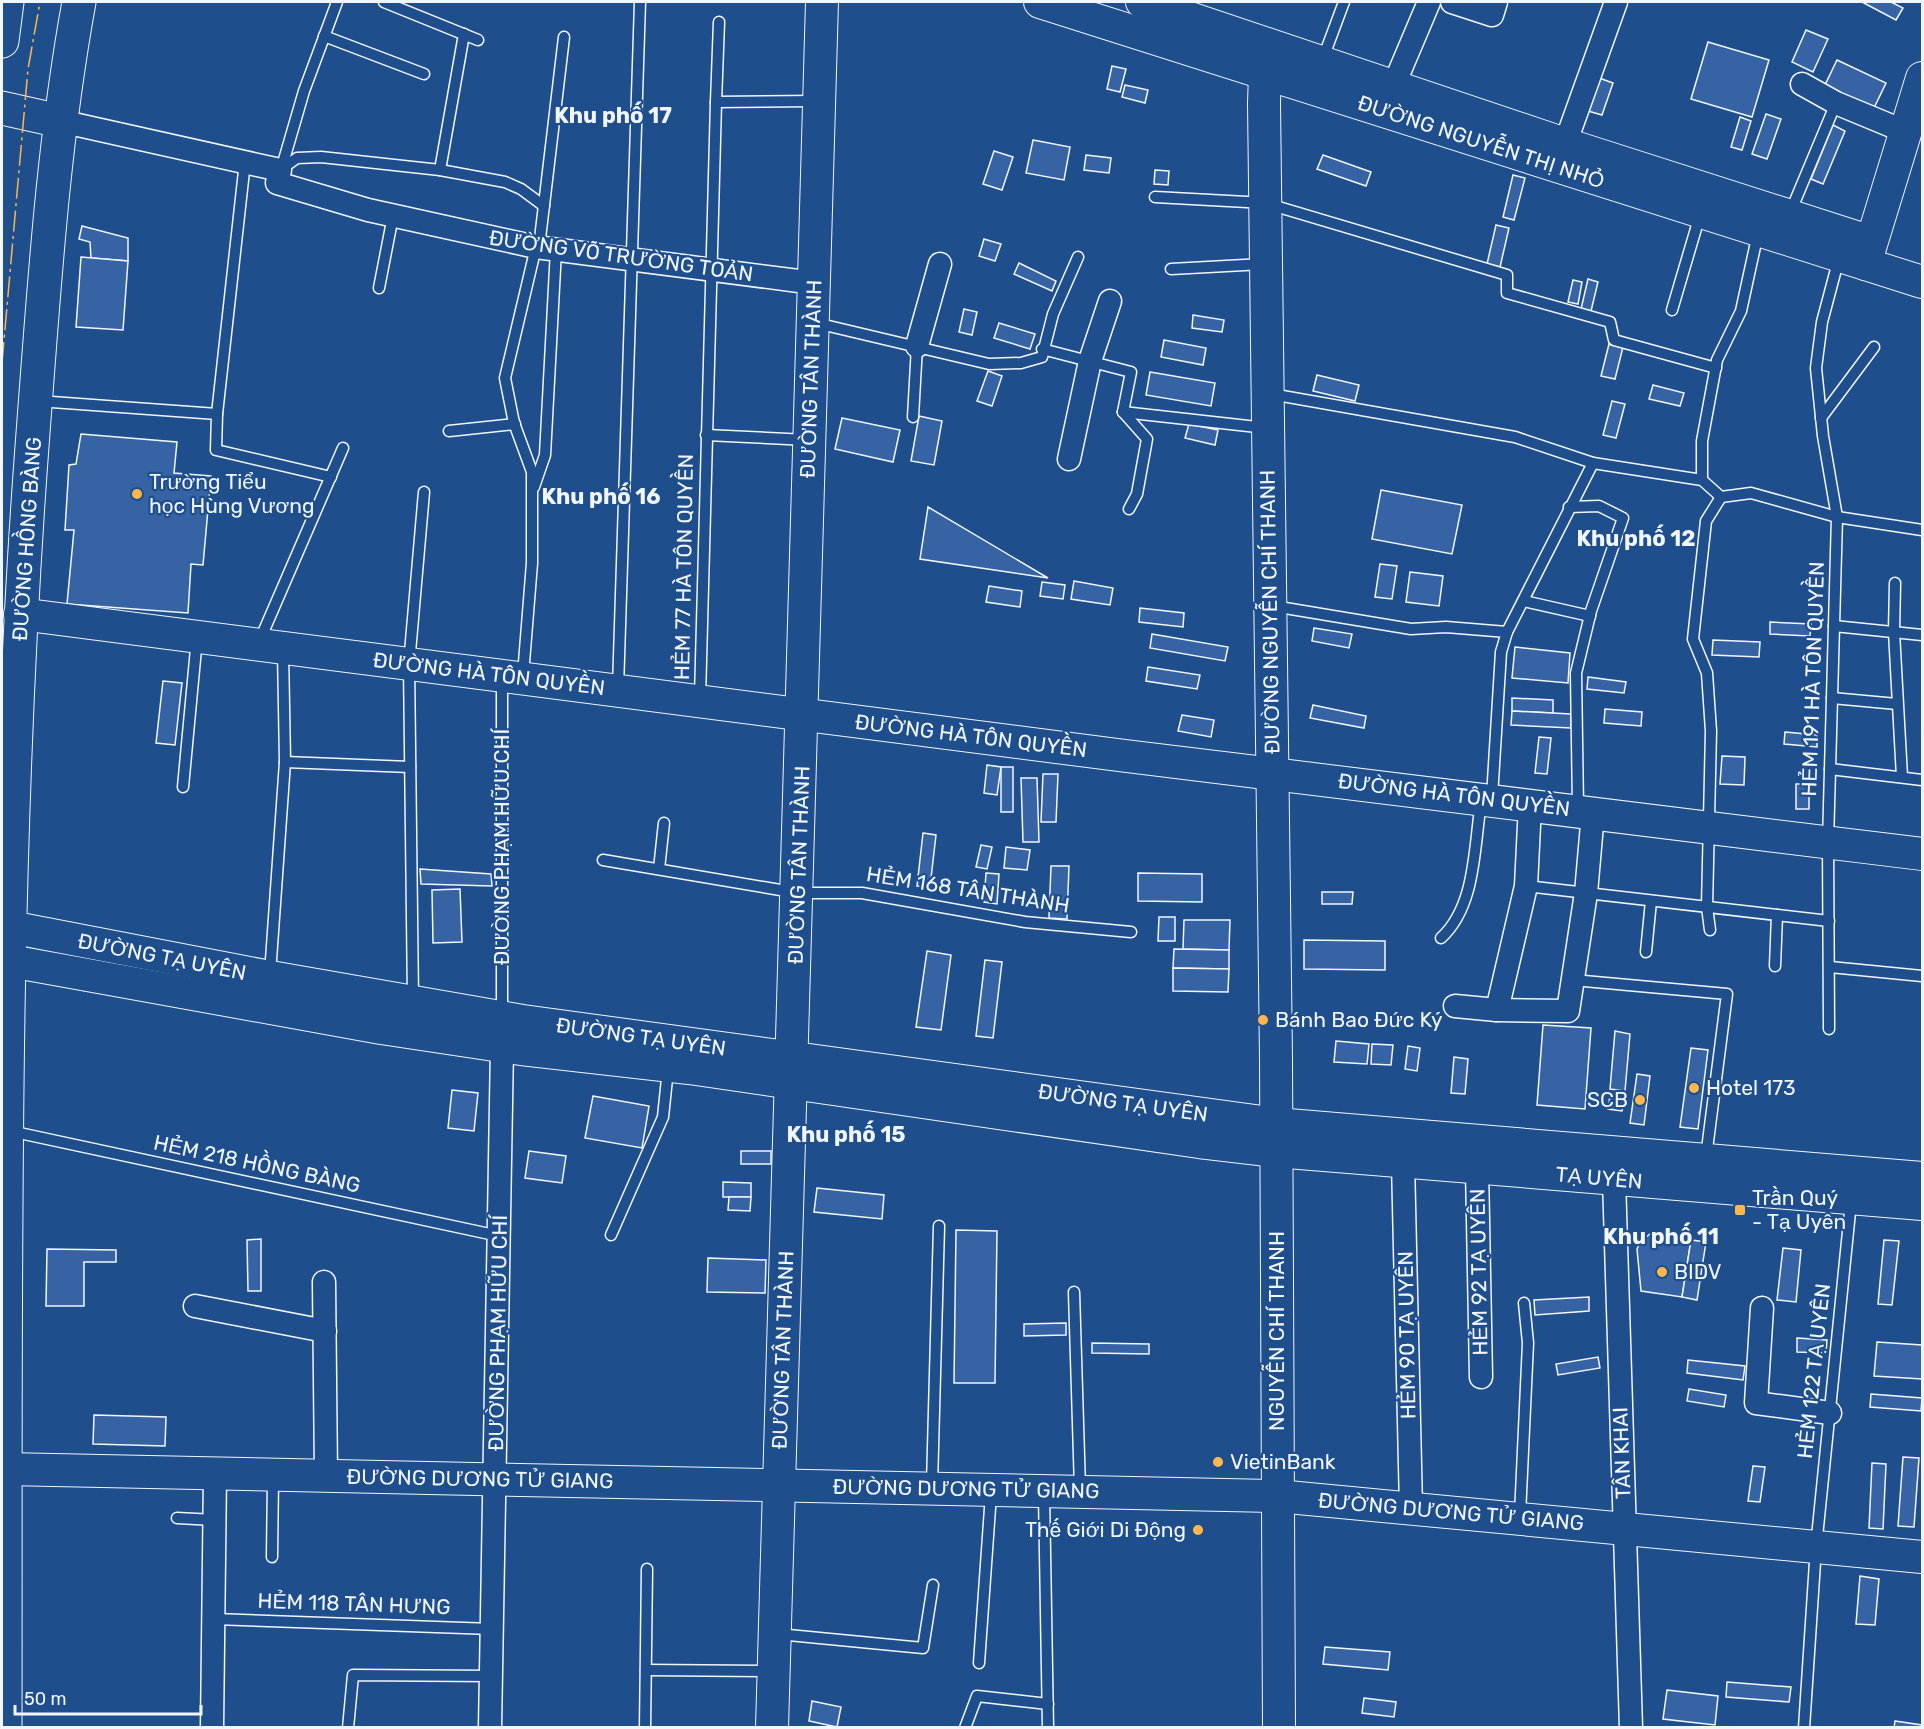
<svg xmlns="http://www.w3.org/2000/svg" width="1924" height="1729" viewBox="0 0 1924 1729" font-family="Rubik,sans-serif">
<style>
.building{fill:#3563a3;stroke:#f2f6ff;stroke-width:1.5}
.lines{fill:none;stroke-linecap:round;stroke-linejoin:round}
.lane-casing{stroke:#f2f6ff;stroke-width:13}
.street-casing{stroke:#f2f6ff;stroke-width:25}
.secondary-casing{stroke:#f2f6ff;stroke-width:34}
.primary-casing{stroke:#f2f6ff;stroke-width:35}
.lane{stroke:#1f4e8c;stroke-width:10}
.street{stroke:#1f4e8c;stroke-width:22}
.secondary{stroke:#1f4e8c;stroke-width:32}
.primary{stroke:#1f4e8c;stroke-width:33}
.power{stroke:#ffb74d;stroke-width:1.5;stroke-dasharray:21 4.5 3 4.5;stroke-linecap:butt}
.poi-dot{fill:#ffb74d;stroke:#1f4e8c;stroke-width:2}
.labels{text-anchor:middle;stroke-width:4.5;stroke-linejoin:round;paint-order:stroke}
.street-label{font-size:21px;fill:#f2f6ff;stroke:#1f4e8c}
.poi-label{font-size:21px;fill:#f2f6ff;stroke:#1f4e8c;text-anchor:start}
.neighbourhood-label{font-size:22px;font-weight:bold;fill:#f2f6ff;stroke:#1f4e8c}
</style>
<rect width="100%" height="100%" fill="#1f4e8c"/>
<g class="building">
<path d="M1862,2H1891L1903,8L1896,20Z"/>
<path d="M1806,30L1828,39L1813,72L1792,62Z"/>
<path d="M1708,42L1769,60L1752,117L1691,99Z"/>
<path d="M1837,60L1886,83L1873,110L1824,87Z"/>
<path d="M1112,66L1126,69L1120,92L1107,89Z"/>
<path d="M1599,78L1613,83L1602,115L1588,111Z"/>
<path d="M1125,85L1148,90L1145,103L1122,97Z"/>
<path d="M1766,114L1781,119L1767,159L1752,154Z"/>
<path d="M1740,117L1751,121L1742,150L1731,147Z"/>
<path d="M1833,125L1845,131L1823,184L1811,179Z"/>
<path d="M1033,140L1070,147L1064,180L1026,173Z"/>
<path d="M994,151L1013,157L1002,190L983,184Z"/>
<path d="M1086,155L1111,158L1109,173L1084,170Z"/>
<path d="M1323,155L1371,172L1366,186L1317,169Z"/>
<path d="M1155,170L1169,171L1168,185L1154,184Z"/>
<path d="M1513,175L1525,178L1514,220L1503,217Z"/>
<path d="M1496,225L1509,228L1500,267L1487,264Z"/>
<path d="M82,226L128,238V261L91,258L90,242L79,239Z"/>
<path d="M984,239L1001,244L995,261L979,256Z"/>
<path d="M81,257L128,261L123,330L76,327Z"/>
<path d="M1019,263L1056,281L1052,291L1014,274Z"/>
<path d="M1588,279L1598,282L1591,311L1581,309Z"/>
<path d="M1573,280L1582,282L1578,304L1568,302Z"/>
<path d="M964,309L977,312L972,335L959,332Z"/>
<path d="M1193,315L1224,320L1222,332L1192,328Z"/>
<path d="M999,323L1035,334L1030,349L994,338Z"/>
<path d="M1164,340L1206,348L1203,365L1161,357Z"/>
<path d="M1609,344L1623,347L1615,379L1601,376Z"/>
<path d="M988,371L1002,376L992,406L977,401Z"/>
<path d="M1150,372L1215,383L1211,406L1146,395Z"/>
<path d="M1317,375L1359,385L1355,401L1313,391Z"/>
<path d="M1653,385L1684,393L1680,406L1649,399Z"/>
<path d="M1612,401L1625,404L1616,438L1603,435Z"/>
<path d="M919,416L942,421L934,465L911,461Z"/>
<path d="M842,418L900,430L893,462L835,449Z"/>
<path d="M1189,424L1218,430L1215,445L1185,438Z"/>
<path d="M81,434L177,442L174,473L211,476L203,565L191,564L188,613L67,604L74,530H65L69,465L76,464Z"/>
<path d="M1381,490L1462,505L1452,554L1372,539Z"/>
<path d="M928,507L1048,578L920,559Z"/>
<path d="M1380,564L1397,566L1392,599L1375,597Z"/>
<path d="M1410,572L1443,576L1439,606L1406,602Z"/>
<path d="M1074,581L1113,588L1110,605L1071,599Z"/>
<path d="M1042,582L1065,585L1063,599L1040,596Z"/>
<path d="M989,586L1022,591L1020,607L986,602Z"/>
<path d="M1140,608L1184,613L1183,627L1139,622Z"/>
<path d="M1770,622L1811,624L1810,636L1770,634Z"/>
<path d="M1314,628L1352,634L1349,648L1312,641Z"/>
<path d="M1152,634L1228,647L1225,661L1150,648Z"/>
<path d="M1713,640L1760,642L1759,657L1712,655Z"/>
<path d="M1515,647L1570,653L1568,683L1512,678Z"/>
<path d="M1148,667L1200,675L1197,689L1146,681Z"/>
<path d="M1588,677L1626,682L1624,693L1587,689Z"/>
<path d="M163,681L182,683L175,745L156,743Z"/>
<path d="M1512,698L1553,700V713L1512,711Z"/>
<path d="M1313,705L1366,716L1364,728L1310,718Z"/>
<path d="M1605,709L1642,712L1641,726L1604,723Z"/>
<path d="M1512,711L1571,714V728L1511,725Z"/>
<path d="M1182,715L1214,720L1211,737L1178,731Z"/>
<path d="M1785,732L1817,735V747L1784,744Z"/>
<path d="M1539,737L1551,738L1547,774L1535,773Z"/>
<path d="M1722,756L1745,757L1744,785L1720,784Z"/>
<path d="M987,765L1001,767L997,795L984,793Z"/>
<rect x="1001" y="767" width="12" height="45"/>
<path d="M1043,774H1058L1056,822H1041Z"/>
<path d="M1021,778H1037L1039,842H1023Z"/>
<rect x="1796" y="784" width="13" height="25"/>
<path d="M923,833L936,835L930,887L917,886Z"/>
<path d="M981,845L992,847L987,869L976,867Z"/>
<path d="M1006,847L1030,850L1027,870L1004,868Z"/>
<path d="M1051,866H1069L1067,919L1049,918Z"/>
<path d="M420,869L491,874L492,886L421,884Z"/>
<path d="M986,873L999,874L997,904L984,902Z"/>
<path d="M1138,873L1202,874V902L1138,901Z"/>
<path d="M460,889L462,942L433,943L432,890Z"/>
<path d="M1322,892H1353L1352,904H1322Z"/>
<path d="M1159,917H1175V941H1158Z"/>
<path d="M1184,920H1230L1229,950L1183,949Z"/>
<path d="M1304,940L1385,941V970L1304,969Z"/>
<path d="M1174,949L1229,950V969L1173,968Z"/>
<path d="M927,951L951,955L941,1030L916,1027Z"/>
<path d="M985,960L1002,962L993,1038L976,1036Z"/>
<path d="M1173,968L1229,969L1228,992L1173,991Z"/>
<path d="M1543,1025L1591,1028L1585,1109L1537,1105Z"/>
<path d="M1615,1031L1630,1034L1625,1091L1610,1089Z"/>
<path d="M1336,1041L1369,1044L1367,1064L1334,1062Z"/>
<path d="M1372,1044L1393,1045L1391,1065L1371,1064Z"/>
<path d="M1408,1046L1420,1048L1417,1071L1405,1069Z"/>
<path d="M1691,1048L1708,1050L1698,1129L1680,1127Z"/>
<path d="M1454,1057L1468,1059L1465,1094L1451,1093Z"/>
<path d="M1637,1074L1650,1076L1644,1125L1630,1123Z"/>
<path d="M452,1090L478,1093L474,1131L448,1128Z"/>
<path d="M593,1096L649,1106L642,1148L585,1138Z"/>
<path d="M1610,1096L1625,1099L1622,1111L1608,1109Z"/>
<path d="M529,1151L566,1156L562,1183L525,1178Z"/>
<rect x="741" y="1151" width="30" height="13"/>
<path d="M723,1182L751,1183V1197H723Z"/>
<path d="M817,1188L884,1195L882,1219L814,1212Z"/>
<path d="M729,1197H751L750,1211L728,1210Z"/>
<path d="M956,1230L997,1231L995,1383H954Z"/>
<path d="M1650,1234L1691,1240L1682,1297L1641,1291L1637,1249L1640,1242Z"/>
<path d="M261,1239V1291H248L247,1240Z"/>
<path d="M1691,1240L1706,1242L1697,1300L1682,1297Z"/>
<path d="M1884,1240L1899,1241L1892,1305L1878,1304Z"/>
<path d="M1783,1248L1801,1250L1796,1302L1777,1300Z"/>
<path d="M47,1249L116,1250V1262H84V1306H46Z"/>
<path d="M708,1258L766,1260L765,1293L707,1292Z"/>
<path d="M1589,1297V1311L1535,1315L1534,1300Z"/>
<path d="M1066,1323V1335L1024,1336V1324Z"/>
<path d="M1797,1338L1827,1340L1826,1353L1797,1352Z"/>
<path d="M1877,1342L1922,1345V1379L1874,1376Z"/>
<path d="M1092,1343L1149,1344V1354L1092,1353Z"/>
<path d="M1598,1357L1600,1368L1558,1375L1556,1364Z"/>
<path d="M1688,1360L1745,1366L1743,1380L1687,1373Z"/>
<path d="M1689,1389L1726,1395L1724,1407L1687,1401Z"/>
<path d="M1871,1394L1922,1398L1921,1411L1870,1407Z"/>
<path d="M94,1415L166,1417L165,1446L93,1444Z"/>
<path d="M1903,1457L1919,1458L1914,1527L1898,1526Z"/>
<path d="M1872,1463L1886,1464L1883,1529L1869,1528Z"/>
<path d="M1753,1466L1765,1467L1760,1502L1748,1501Z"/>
<path d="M1860,1576L1879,1579L1875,1625L1856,1624Z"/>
<path d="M1325,1647L1390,1652L1388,1670L1323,1664Z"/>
<path d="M1727,1682L1791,1687L1789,1702L1726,1697Z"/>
<path d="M1667,1690L1718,1696L1715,1725L1663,1719Z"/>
<path d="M1364,1698L1396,1702L1394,1717L1362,1713Z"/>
<path d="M812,1701L841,1707L837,1727L809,1721Z"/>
<path d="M1895,1721L1922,1725V1728H1894Z"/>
</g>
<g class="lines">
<defs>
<g id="lane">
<path d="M384,2L478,40"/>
<path d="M719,22L716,102L815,101"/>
<path d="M324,36L424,74"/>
<path d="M1322,61L1344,2"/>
<path d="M245,162L217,414L216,450L331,477"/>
<path d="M280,170L297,158L321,157L440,170L505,182L521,189L544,206"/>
<path d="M281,170L304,91L337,2"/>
<path d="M440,170L464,34"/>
<path d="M1155,197L1265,203L1507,275V293L1610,322L1614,340L1716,368"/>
<path d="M1790,213L1836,103"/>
<path d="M539,247L564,37"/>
<path d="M1171,269L1263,264"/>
<path d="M379,288L393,216"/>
<path d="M1672,310L1700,215"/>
<path d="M816,323L989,364L1021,363L1042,357L1053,314L1078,257"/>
<path d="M1042,349L1131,372L1123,412"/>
<path d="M1271,394L1515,437L1593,463L1702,480L1721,497L1751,493L1837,517L1922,530"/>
<path d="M38,401L217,414"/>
<path d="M1123,412L1266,428"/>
<path d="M1123,412L1147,439L1137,494L1129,509"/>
<path d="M913,417L917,346"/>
<path d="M1821,418L1874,347"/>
<path d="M449,431L515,424"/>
<path d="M706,435L808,440"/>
<path d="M1702,480V441L1717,360L1741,311L1758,233"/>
<path d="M534,487L545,455L556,250"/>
<path d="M1569,507L1599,506L1623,518L1591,611L1576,673L1578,808"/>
<path d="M1895,583L1894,632L1902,777"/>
<path d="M1524,601L1590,616"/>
<path d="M1273,606L1411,629L1446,627L1507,632"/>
<path d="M1834,626L1922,635"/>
<path d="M259,642L343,448"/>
<path d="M523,675L532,563V472L514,423L505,378L536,247"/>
<path d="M502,679V1015"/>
<path d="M618,688L640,2"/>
<path d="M700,698L716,102"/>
<path d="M1832,698L1897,704"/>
<path d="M285,762L410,767"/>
<path d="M1830,769L1922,780"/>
<path d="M183,787L197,638"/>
<path d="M1492,797L1501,652L1507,632L1593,463"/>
<path d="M603,860L798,893H862L1025,922L1131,932"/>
<path d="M659,869L664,823"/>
<path d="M1526,886L1829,921"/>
<path d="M1710,930L1707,907L1711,731L1707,673L1693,639L1706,521L1721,497"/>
<path d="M1441,938C1476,906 1474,847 1481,802"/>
<path d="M1646,952L1651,901"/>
<path d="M1775,966L1777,915"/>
<path d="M1830,967L1922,976"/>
<path d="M270,974L285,762L283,651"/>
<path d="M1573,980L1727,994L1706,1157"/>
<path d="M413,1000L409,664L424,492"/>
<path d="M1829,1029L1828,842L1837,517L1823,436L1816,368L1822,322L1839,258"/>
<path d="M10,1131L499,1236"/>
<path d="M611,1235L663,1117L668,1069"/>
<path d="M1074,1292L1080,1489"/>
<path d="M932,1485L939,1226"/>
<path d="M1044,1494L1048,1728"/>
<path d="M1520,1515L1528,1343L1524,1303"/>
<path d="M177,1518L215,1520"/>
<path d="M272,1557L273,1478"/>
<path d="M214,1619L492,1629"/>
<path d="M778,1634L923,1648L933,1585"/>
<path d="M979,1663L991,1494"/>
<path d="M646,1670L771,1671"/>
<path d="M348,1728L353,1675L491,1676"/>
<path d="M645,1728L647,1569"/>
<path d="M965,1728L977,1696L1048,1704"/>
<path d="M1804,1728L1816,1547L1851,1202"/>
</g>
<g id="street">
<path d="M1452,2L1492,15L1496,2"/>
<path d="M1802,84L1836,103L1906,132"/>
<path d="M1393,87L1429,2"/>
<path d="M60,121L280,170L277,183L368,210L536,247L814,283"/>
<path d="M1565,144L1616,2"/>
<path d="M917,346L940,264"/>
<path d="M1069,459L1090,361L1110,301"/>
<path d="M1455,1006L1497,1010L1526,886L1530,805"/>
<path d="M1497,1010L1568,1011L1586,893L1593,813"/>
<path d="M1403,1162L1411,1508"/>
<path d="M1477,1168L1481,1377"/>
<path d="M1614,1179L1631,1728"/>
<path d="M324,1282L326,1476"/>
<path d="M195,1306L325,1331"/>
<path d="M1762,1308L1756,1403L1830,1413"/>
<path d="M212,1728L215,1474"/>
<path d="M490,1728L502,1047"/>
</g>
<g id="secondary">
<path d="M1040,2L1922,282"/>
<path d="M1142,2L1565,144L1865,240"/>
<path d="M1266,44L1264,103L1276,1059L1279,1728"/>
<path d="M1865,264L1922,78"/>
<path d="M20,614L1126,756L1922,854"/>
<path d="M10,927L270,977L523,1021L1276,1124L1922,1178"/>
<path d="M10,961L381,1028L521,1049L689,1068L1199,1142L1275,1151L1922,1204"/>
<path d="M6,1469L1277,1496L1922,1557"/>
<path d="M772,1728L822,2"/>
</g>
<g id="primary">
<path d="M2,41L7,2"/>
<path d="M2,108L60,121"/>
<path d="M5,1728C6,1296 0,864 33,433C44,289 53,144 79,2"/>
</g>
</defs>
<use href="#lane" class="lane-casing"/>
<use href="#street" class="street-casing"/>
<use href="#secondary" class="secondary-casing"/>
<use href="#primary" class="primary-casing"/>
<use href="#lane" class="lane"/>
<use href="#street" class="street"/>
<use href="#secondary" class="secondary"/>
<use href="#primary" class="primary"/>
<path class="power" d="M2,363L28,69L40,2"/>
</g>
<g class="poi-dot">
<circle cx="137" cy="494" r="6"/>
<circle cx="1263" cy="1020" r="6"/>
<circle cx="1694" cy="1088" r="6"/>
<circle cx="1640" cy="1100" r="6"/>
<rect x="1734" y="1204" width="12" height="12" rx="3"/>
<circle cx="1662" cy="1272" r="6"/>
<circle cx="1218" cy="1462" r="6"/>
<circle cx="1198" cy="1530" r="6"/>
</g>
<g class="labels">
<g class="street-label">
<text transform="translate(1481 142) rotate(18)" y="7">ĐƯỜNG NGUYỄN THỊ NHỎ</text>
<text transform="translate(621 256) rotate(8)" y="7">ĐƯỜNG VÕ TRƯỜNG TOẢN</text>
<text transform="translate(811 379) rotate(-88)" y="7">ĐƯỜNG TÂN THÀNH</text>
<text transform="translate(27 539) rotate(-86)" y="7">ĐƯỜNG HỒNG BÀNG</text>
<text transform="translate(684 567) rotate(-89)" y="7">HẺM 77 HÀ TÔN QUYỀN</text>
<text transform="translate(1270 612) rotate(-91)" y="7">ĐƯỜNG NGUYỄN CHÍ THANH</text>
<text transform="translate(489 674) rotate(7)" y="7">ĐƯỜNG HÀ TÔN QUYỀN</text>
<text transform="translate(1813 679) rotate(-88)" y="7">HẺM 191 HÀ TÔN QUYỀN</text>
<text transform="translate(971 736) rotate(7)" y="7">ĐƯỜNG HÀ TÔN QUYỀN</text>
<text transform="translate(1454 795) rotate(7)" y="7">ĐƯỜNG HÀ TÔN QUYỀN</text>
<text transform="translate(502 847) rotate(-90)" y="7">ĐƯỜNG PHẠM HỮU CHÍ</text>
<text transform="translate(799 865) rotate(-88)" y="7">ĐƯỜNG TÂN THÀNH</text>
<text transform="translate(968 890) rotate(9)" y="7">HẺM 168 TÂN THÀNH</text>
<text transform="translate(162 957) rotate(11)" y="7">ĐƯỜNG TẠ UYÊN</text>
<text transform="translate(641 1037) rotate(8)" y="7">ĐƯỜNG TẠ UYÊN</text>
<text transform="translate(1123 1103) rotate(8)" y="7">ĐƯỜNG TẠ UYÊN</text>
<text transform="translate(257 1164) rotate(12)" y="7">HẺM 218 HỒNG BÀNG</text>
<text transform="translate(1599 1178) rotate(5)" y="7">TẠ UYÊN</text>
<text transform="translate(1479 1272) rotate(-91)" y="7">HẺM 92 TẠ UYÊN</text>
<text transform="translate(1277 1331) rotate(-90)" y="7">NGUYỄN CHÍ THANH</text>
<text transform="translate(498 1333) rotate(-89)" y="7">ĐƯỜNG PHẠM HỮU CHÍ</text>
<text transform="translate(1407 1335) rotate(-91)" y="7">HẺM 90 TẠ UYÊN</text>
<text transform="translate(783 1350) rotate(-88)" y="7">ĐƯỜNG TÂN THÀNH</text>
<text transform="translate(1814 1371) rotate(-84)" y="7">HẺM 122 TẠ UYÊN</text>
<text transform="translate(1622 1453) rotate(-92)" y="7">TÂN KHAI</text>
<text transform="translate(480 1479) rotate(1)" y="7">ĐƯỜNG DƯƠNG TỬ GIANG</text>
<text transform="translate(966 1489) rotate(1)" y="7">ĐƯỜNG DƯƠNG TỬ GIANG</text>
<text transform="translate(1451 1512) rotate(5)" y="7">ĐƯỜNG DƯƠNG TỬ GIANG</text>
<text transform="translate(354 1604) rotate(2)" y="7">HẺM 118 TÂN HƯNG</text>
</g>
<g class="poi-label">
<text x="149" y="489">Trường Tiểu<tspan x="149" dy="24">học Hùng Vương</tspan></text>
<text x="1275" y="1027">Bánh Bao Đức Ký</text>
<text x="1706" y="1095">Hotel 173</text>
<text x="1628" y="1107" text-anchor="end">SCB</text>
<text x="1752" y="1205">Trần Quý<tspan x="1752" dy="24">- Tạ Uyên</tspan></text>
<text x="1674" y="1279">BIDV</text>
<text x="1230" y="1469">VietinBank</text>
<text x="1186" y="1537" text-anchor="end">Thế Giới Di Động</text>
</g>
<g class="neighbourhood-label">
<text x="613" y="123">Khu phố 17</text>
<text x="601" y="504">Khu phố 16</text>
<text x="1636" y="546">Khu phố 12</text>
<text x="846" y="1142">Khu phố 15</text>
<text x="1661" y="1244">Khu phố 11</text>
</g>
</g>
<rect width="1924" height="1729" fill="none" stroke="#f2f6ff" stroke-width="6"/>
<path d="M15 1705v9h186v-9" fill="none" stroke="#f2f6ff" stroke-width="3"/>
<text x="24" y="1705" font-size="18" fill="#f2f6ff" stroke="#1f4e8c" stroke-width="4.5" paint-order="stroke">50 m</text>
</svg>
